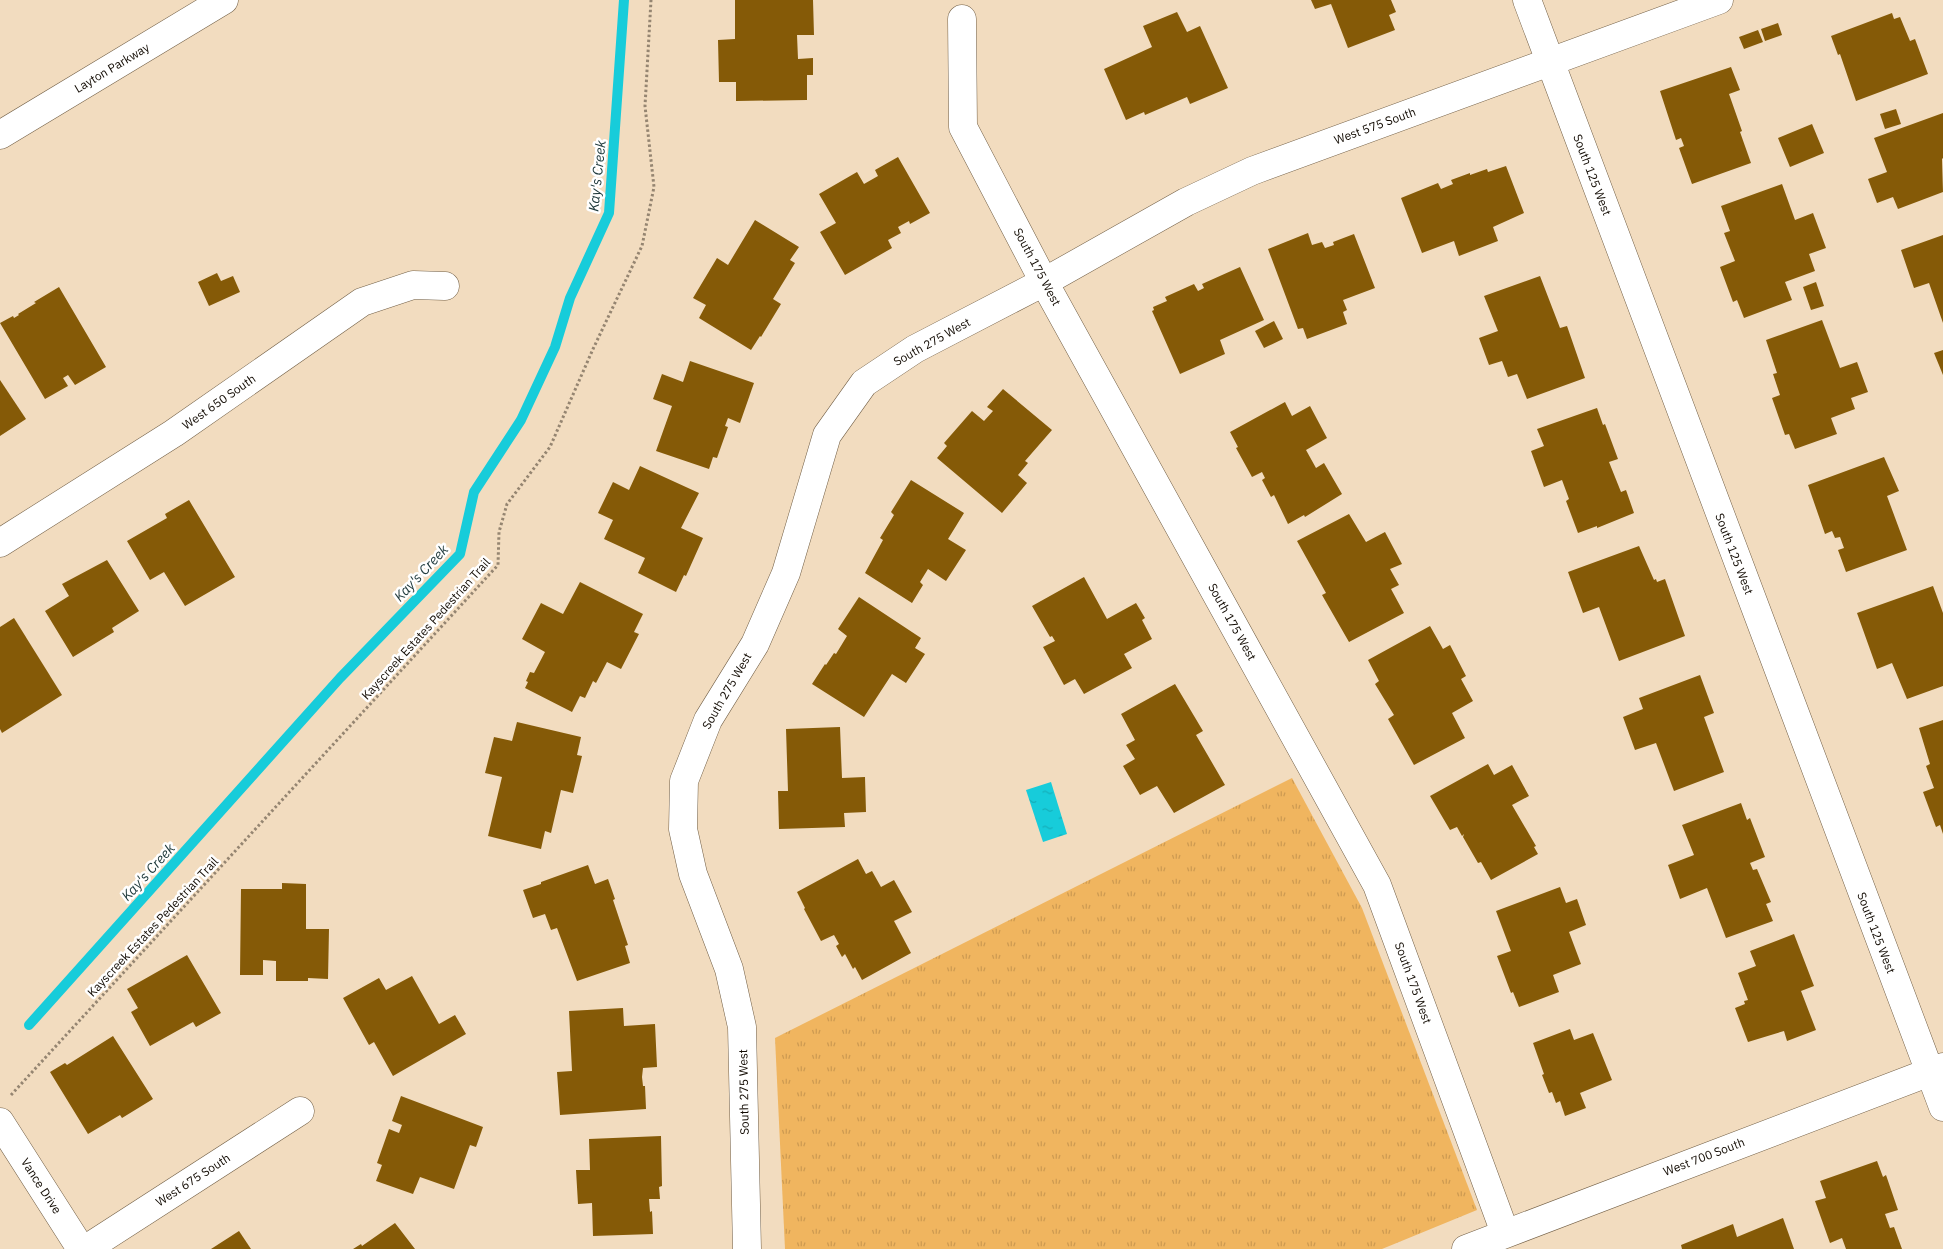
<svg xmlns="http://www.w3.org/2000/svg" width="1943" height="1249" viewBox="0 0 1943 1249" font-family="'IBM Plex Sans',sans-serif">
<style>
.park{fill:url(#park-tufts)}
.water{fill:url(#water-ripples)}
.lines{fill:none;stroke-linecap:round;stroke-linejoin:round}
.stream{stroke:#17ccda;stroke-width:10}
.building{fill:#855a07}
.minor-casing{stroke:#736047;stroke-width:29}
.major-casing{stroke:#736047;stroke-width:29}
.path{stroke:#958571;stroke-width:3;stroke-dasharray:2.5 2.5;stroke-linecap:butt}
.minor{stroke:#fff;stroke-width:28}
.major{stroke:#fff;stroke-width:28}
.labels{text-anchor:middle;stroke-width:5;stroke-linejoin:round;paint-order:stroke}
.street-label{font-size:12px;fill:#120b03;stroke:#fff}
.water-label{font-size:14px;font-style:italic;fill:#223c3e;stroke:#fff}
</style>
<defs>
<pattern id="park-tufts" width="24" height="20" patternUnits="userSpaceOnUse" patternTransform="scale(1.25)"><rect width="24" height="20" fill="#f0b55f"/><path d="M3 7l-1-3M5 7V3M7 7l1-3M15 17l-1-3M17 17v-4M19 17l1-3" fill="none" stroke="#cd9a51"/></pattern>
<pattern id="water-ripples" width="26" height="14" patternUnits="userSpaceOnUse" patternTransform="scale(1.25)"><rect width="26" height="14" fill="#17ccda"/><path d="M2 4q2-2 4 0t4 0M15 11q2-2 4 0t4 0" fill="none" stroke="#14aeb9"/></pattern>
</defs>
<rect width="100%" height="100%" fill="#f2dcbf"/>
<path class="park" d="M1292,778L1362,908L1477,1210L1382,1249H785L775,1038Z"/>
<path class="water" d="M1051,782L1067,834L1043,842L1026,790Z"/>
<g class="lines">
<path class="stream" d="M29,1025L340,678L460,554L474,492L521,420L555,347L570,298L609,213L624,0"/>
</g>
<g class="building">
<path d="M735,0H813L814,35H797L798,59L813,58V75H807V100L736,101V82H719L718,40L735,39Z"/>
<path d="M1311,0H1391L1396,12L1389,15L1395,30L1348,48L1331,4L1315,9Z"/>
<path d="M1177,12L1187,32L1200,26L1228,88L1190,104L1187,97L1145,115L1144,112L1126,120L1104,69L1152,47L1143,26Z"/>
<path d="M1892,13L1894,19L1900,17L1910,41L1915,39L1928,74L1856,101L1840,54L1838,55L1831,36Z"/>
<path d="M1778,23L1782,35L1765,41L1761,29Z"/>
<path d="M1758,30L1763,42L1744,49L1739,37Z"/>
<path d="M1731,67L1740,90L1729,94L1742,131L1740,132L1751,163L1692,184L1679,148L1684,146L1681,138L1676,140L1660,91Z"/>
<path d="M1896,109L1901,124L1885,129L1880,114Z"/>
<path d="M1943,113V158L1942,159L1943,192L1898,209L1893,197L1877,203L1868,179L1887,172L1874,138Z"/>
<path d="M1812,124L1824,153L1790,167L1778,138Z"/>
<path d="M898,157L930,213L910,224L909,221L898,227L901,233L888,240L892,248L845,275L820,232L836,223L819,194L857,172L864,184L878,176L875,170Z"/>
<path d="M1506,166L1524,213L1493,227L1498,241L1459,256L1454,241L1422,253L1401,198L1438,183L1441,189L1453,184L1451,180L1470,173V175L1487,169L1488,172Z"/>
<path d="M1782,184L1795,220L1813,213L1826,248L1809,254L1815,271L1785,282L1792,300L1744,318L1737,300L1733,302L1720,267L1735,261L1724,233L1730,231L1721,206Z"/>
<path d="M755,220L799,247L790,260L795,263L773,299L781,304L761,337L760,336L751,350L699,318L706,305L693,298L717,258L728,265Z"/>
<path d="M1308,233L1312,245L1322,242L1325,248L1334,245L1333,242L1354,234L1375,288L1343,300L1347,310L1343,312L1347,324L1307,339L1303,328L1298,329L1268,249Z"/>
<path d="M1943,235V323L1929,283L1914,288L1901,250Z"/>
<path d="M1240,267L1264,320L1220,340L1225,354L1180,374L1152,311L1154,310L1153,307L1167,301L1165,297L1194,284L1198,291L1204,288L1202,284Z"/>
<path d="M217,273L221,281L233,276L240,292L209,306L198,282Z"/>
<path d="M1540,276L1560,328L1567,326L1585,378L1527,399L1517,374L1508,377L1502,361L1489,365L1479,338L1498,331L1484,296Z"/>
<path d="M1816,282L1824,306L1811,310L1803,287Z"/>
<path d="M59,287L106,367L75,385L68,375L63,378L68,386L45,399L0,323L13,316L14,318L19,315L18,314L36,303L34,302Z"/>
<path d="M1822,320L1840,368L1857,362L1868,392L1851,398L1855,409L1831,418L1837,434L1795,449L1789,434L1785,435L1772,398L1780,395L1773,374L1777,373L1766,340Z"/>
<path d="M1274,321L1283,339L1264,348L1255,331Z"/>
<path d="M1943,350V375L1934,353Z"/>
<path d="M690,361L754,383L740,423L728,418L725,426L728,427L717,458L713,457L709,469L656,451L672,406L653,399L662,374L683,382Z"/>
<path d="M0,380L26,419L0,436Z"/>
<path d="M1003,389L1052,430L1025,461L1028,463L1018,475L1027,483L1002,513L937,458L947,446L944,443L972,411L984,421L993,411L987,407Z"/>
<path d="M1285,402L1292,416L1310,406L1327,438L1306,450L1316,468L1324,463L1342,494L1305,517L1304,515L1288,524L1274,495L1271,497L1262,480L1265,478L1262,472L1252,477L1236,448L1238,447L1230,432Z"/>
<path d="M1597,408L1603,425L1605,424L1618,459L1609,462L1621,492L1626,490L1634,513L1597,528V526L1578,533L1566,501L1569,499L1562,480L1544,487L1531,451L1544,446L1537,429Z"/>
<path d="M1884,457L1899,491L1887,496L1907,550L1846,572L1838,550L1844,548L1840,537L1835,538L1832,531L1825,534L1808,485Z"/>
<path d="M640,466L699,493L681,528L703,538L686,576L684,575L676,592L638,573L645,558L604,539L613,520L598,513L613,482L629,490Z"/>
<path d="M911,480L964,513L948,539L966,550L946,581L928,569L920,582L923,585L912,603L865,573L883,540L880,538L894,515L891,512Z"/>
<path d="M189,500L235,577L185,606L164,572L150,580L127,541L167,518L165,514Z"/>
<path d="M1349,514L1366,542L1385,532L1402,564L1390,569L1399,585L1391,589L1404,613L1349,642L1322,595L1326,593L1297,541Z"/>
<path d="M1639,546L1654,580L1656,579L1657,582L1665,579L1685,636L1619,661L1599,607L1583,613L1568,572Z"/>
<path d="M107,560L139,611L112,628L114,632L73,657L45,611L69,596L62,584Z"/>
<path d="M1084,577L1107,619L1136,603L1145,618L1142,620L1152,639L1124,654L1132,668L1084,694L1075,679L1064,685L1043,647L1055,641L1052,636L1050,637L1032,606Z"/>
<path d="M580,582L643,614L634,632L639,634L621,669L607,662L596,683L593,681L585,698L580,696L572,712L525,688L528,682L526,681L530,672L534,673L545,652L522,639L541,603L563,614Z"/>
<path d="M1933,586L1943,613V686L1907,699L1892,663L1877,669L1857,613Z"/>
<path d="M859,597L921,638L915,648L925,654L906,683L892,674L864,717L812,684L825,664L826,665L834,653L836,654L847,636L838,629Z"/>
<path d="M14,618L62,695L2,733L0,729V627Z"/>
<path d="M1430,626L1443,649L1450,645L1466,676L1461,679L1473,701L1452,713L1465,738L1414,765L1388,719L1394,715L1375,684L1379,681L1368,660Z"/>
<path d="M1700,675L1714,713L1704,717L1724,772L1674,791L1656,743L1635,750L1623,717L1643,709L1639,698Z"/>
<path d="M1175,684L1203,731L1196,735L1225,785L1174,813L1157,786L1140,795L1123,766L1135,759L1126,745L1135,740L1121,714Z"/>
<path d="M1943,720V834L1940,825L1936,827L1923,792L1934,788L1926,766L1930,764L1919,728Z"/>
<path d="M517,722L581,737L577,755L582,756L573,793L561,790L551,833L545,831L541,849L488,836L502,777L485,773L494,737L512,741Z"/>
<path d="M840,727L842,778L865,777L866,812L844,813L845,827L779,829L778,791H788L786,729Z"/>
<path d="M1488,764L1494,775L1512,765L1529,796L1512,805L1536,846L1534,847L1538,854L1491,880L1481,862L1478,863L1463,837L1464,834L1462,836L1457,827L1450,830L1430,796Z"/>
<path d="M1741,803L1747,820L1750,818L1765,857L1750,863L1753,870L1757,869L1771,902L1766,904L1773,921L1726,938L1707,888L1680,899L1668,865L1694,855L1682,825Z"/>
<path d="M858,859L866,874L872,871L881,887L894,880L912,912L894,921L911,953L862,980L855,967L853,969L845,954L842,957L836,946L839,944L834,935L821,941L804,909L805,908L797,892Z"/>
<path d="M588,865L595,884L608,879L615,899L613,900L628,945L625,946L630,963L577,981L557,928L551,930L545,914L533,918L523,890L541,884V882Z"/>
<path d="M282,883L306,884V929H329L328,979L308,978V981H276V961L263,960V975H240L241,889H282Z"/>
<path d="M1560,887L1566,903L1577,899L1586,925L1569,932L1581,964L1553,975L1559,992L1519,1007L1513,992L1511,993L1497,956L1511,951L1496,911Z"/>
<path d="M1794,934L1814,986L1801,991L1816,1030L1787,1041L1784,1031L1748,1042L1735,1008L1745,1004L1744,1001L1748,1000L1738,973L1756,966L1750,951Z"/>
<path d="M187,955L221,1013L196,1027L193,1022L150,1046L131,1012L138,1008L127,989Z"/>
<path d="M412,976L439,1024L455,1015L466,1034L393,1076L374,1042L369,1045L343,998L379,978L386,990Z"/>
<path d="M623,1008L624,1026L655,1024L657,1067L643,1068L642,1077L643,1086H645L646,1109L560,1115L557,1072L572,1071L569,1011Z"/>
<path d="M1570,1029L1574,1040L1593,1033L1612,1080L1580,1093L1586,1108L1565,1116L1560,1101L1556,1103L1552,1092L1549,1093L1542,1075L1544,1074L1533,1043Z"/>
<path d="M113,1036L153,1099L122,1118L120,1115L88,1134L50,1072L65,1063L67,1065Z"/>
<path d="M401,1096L483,1127L476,1147L470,1145L454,1189L420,1177L413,1194L376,1181L382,1165L377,1163L389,1129L399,1133L402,1125L392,1121Z"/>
<path d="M661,1136L662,1186L659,1187L660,1199H649L650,1212L652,1211L653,1234L593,1236L592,1203L578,1204L576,1170H590L589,1139Z"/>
<path d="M1877,1161L1883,1177L1886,1175L1898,1210L1885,1214L1890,1228L1894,1227L1902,1249H1846L1842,1238L1830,1243L1815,1201L1826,1198L1820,1181Z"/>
<path d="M1783,1218L1794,1249H1682L1681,1245L1733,1224L1737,1237Z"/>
<path d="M395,1223L415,1249H353L361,1244L362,1246Z"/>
<path d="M239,1231L251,1249H211Z"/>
</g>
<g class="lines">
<defs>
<g id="minor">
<path d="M1527,0L1943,1107"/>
<path d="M962,19L963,127L1044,282L1377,885L1505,1233"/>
<path d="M0,543L174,433L362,302L413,285L445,286"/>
<path d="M0,1122L81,1249"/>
<path d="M86,1249L300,1111"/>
<path d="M747,1249L742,1027L729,969L693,874L683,829L684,781L708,720L755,644L786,573L827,435L864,383L915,349L1044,282L1186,202L1252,171L1719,0"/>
<path d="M1466,1249L1943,1067"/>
</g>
<path id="major" d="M0,135L224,0"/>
</defs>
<use href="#minor" class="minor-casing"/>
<use href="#major" class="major-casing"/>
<path class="path" d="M11,1095L498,565L499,532L507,504L550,447L593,349L642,246L654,187L645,106L651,0"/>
<use href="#minor" class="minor"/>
<use href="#major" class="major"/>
</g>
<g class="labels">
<g class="street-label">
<text transform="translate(112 68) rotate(-31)" y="4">Layton Parkway</text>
<text transform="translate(1375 126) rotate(-20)" y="4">West 575 South</text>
<text transform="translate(1592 175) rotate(69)" y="4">South 125 West</text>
<text transform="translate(1037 267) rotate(62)" y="4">South 175 West</text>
<text transform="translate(932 342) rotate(-29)" y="4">South 275 West</text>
<text transform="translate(219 402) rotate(-35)" y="4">West 650 South</text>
<text transform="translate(1734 554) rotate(69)" y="4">South 125 West</text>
<text transform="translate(1232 622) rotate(61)" y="4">South 175 West</text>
<text transform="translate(426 629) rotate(-48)" y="4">Kayscreek Estates Pedestrian Trail</text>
<text transform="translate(727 691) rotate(-60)" y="4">South 275 West</text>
<text transform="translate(153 927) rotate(-47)" y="4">Kayscreek Estates Pedestrian Trail</text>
<text transform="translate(1876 933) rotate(69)" y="4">South 125 West</text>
<text transform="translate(1413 983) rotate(70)" y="4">South 175 West</text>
<text transform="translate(744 1092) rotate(-91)" y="4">South 275 West</text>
<text transform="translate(1704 1157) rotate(-21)" y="4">West 700 South</text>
<text transform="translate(193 1180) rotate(-33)" y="4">West 675 South</text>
<text transform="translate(41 1186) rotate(57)" y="4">Vance Drive</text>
</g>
<g class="water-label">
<text transform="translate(597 176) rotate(-84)" y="5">Kay's Creek</text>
<text transform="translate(421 573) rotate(-47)" y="5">Kay's Creek</text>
<text transform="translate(148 872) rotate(-48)" y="5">Kay's Creek</text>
</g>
</g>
</svg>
